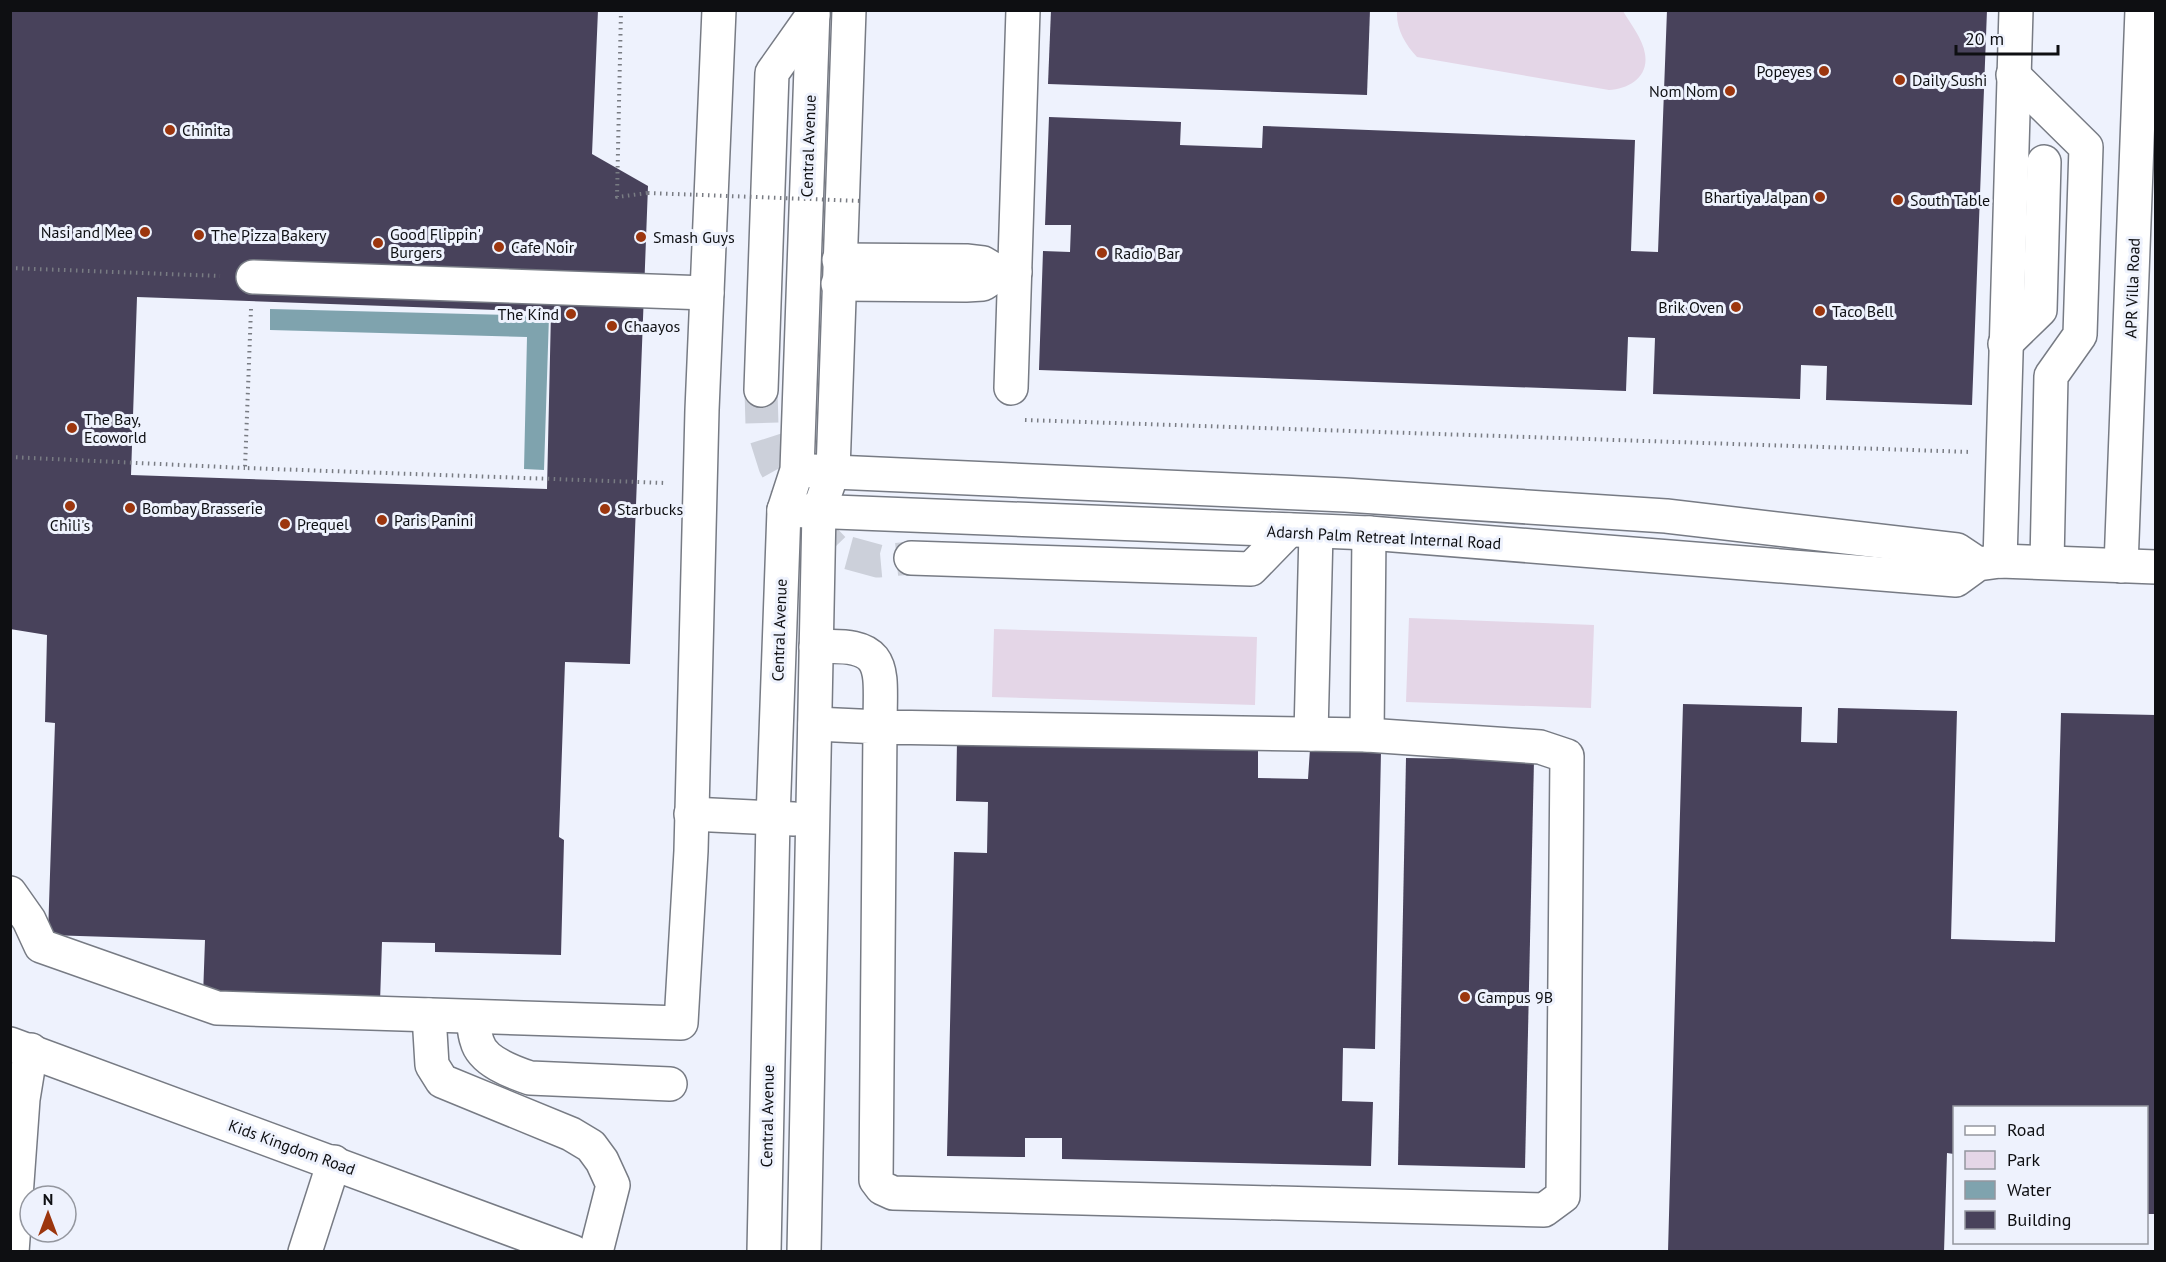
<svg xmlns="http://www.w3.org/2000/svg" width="2166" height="1262" viewBox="0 0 2166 1262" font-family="'PT Sans',sans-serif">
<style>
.green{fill:#e4d6e7}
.water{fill:#7fa3ae}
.building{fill:#48425b;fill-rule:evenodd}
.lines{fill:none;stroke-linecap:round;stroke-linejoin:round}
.minor-tunnel{stroke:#ccd0da;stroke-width:33;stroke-dasharray:33 16;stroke-linecap:butt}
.minor-casing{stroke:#777b84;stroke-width:36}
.path{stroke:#797c83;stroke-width:4;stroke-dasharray:1.5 4.5;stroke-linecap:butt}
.minor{stroke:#fff;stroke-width:33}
.path-bridge{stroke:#797c83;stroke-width:4;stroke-dasharray:1.5 4.5;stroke-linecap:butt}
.poi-dot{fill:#9c360e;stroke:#eef2fd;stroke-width:2}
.labels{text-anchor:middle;stroke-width:6;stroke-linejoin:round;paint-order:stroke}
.poi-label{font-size:16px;fill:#0e0f12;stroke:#eef2fd;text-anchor:start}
.street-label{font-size:16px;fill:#0e0f12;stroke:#eef2fd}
</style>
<rect width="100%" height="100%" fill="#eef2fd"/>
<g class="green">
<path d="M1397,11H1623C1630,23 1643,39 1645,54C1649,77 1629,89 1609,90L1417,57C1405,44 1396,29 1397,11Z"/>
<path d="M1409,618L1594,625L1591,708L1406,702Z"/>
<path d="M994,629L1257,637L1255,705L992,697Z"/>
</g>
<path class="water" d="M270,309L549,316L544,470L524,469L527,337L270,330Z"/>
<g class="building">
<path d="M10,10H598L592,154L648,186L630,664L565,662L559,837L564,840L561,955L435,952V943L382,942L380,1002L203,996L205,940L48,935L55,723L45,722L47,635L10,629ZM137,297L551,312L547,489L131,475Z"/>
<path d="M1051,10H1370L1367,95L1048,84Z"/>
<path d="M1667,10H1987L1972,405L1826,400L1827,366L1801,365L1800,399L1653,394L1655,338L1628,337L1626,391L1039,370L1043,251L1070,252L1071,225H1045L1049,117L1181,122L1180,145L1262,148L1263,126L1635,140L1631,251L1658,252Z"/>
<path d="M1683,704L1802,707L1801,742L1837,743L1838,708L1957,711L1951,939L2055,942L2061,713L2156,715V1214H2146V1108H1954V1154L1947,1153L1944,1252H1668Z"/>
<path d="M957,741L1258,748V778L1308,779L1310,749L1381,751L1375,1049L1343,1048L1342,1101L1373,1102L1371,1166L1062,1159V1138H1025V1157L947,1156L954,852L987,853L988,802L956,801Z"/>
<path d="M1406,758L1534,760L1525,1168L1398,1165Z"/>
</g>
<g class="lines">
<path class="minor-tunnel" d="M761,390L762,425L775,466L804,518L834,549L878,561L911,558"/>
<defs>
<g id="minor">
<path d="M2013,75L2086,147L2080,335L2051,376L2047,562"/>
<path d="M839,260L966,261L983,263L1000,273"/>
<path d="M253,277L707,293"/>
<path d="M838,284L966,285L983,284L1000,273L1015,272"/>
<path d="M2005,344L2040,310L2044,162"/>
<path d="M1011,388L1023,10"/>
<path d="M761,390L772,73L813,15"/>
<path d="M812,471L1345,495L1666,516L1957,550L1978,564"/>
<path d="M784,510L1369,533L1956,580L1978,564L2000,561L2156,567"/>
<path d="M911,558L1251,569L1289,530"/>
<path d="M2000,561L2016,10"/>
<path d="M2121,566L2142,10"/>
<path d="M815,724L880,727L1367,735L1540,747L1567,756L1563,1196L1544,1210L893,1193L882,1188L876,1180L880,727C880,668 890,642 816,647"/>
<path d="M1311,734L1316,532"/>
<path d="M1367,735L1369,533"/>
<path d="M691,814L794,819"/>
<path d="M10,893L29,920L41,946L217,1008L681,1023L691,851L702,410L719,10"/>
<path d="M429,1015L432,1065L442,1081L571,1134L591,1146L602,1161L613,1185L596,1252"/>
<path d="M473,1017C474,1024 474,1033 477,1041C482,1061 512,1072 530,1078L670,1084"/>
<path d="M10,1044L573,1252"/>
<path d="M12,1252L23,1099L31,1050"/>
<path d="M305,1252L334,1162"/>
<path d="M764,1252L773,819L784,510L797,470L813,10"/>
<path d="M804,1252L819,510L833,471L849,10"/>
</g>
</defs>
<use href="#minor" class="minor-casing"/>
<g class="path">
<path d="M621,10L617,197L648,193"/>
<path d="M10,268L220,276"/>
<path d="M251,309L245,468L666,483"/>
<path d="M1025,420L1971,452"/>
<path d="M10,457L245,468"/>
</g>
<use href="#minor" class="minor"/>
<path class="path-bridge" d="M648,193L862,201"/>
</g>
<g class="poi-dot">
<circle cx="1824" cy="71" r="6"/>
<circle cx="1900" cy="80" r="6"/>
<circle cx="1730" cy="91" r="6"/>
<circle cx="170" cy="130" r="6"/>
<circle cx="1820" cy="197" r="6"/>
<circle cx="1898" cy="200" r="6"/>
<circle cx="145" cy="232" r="6"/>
<circle cx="199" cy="235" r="6"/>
<circle cx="641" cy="237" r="6"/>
<circle cx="378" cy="243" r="6"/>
<circle cx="499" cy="247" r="6"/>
<circle cx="1102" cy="253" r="6"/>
<circle cx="1736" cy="307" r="6"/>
<circle cx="1820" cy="311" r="6"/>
<circle cx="571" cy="314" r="6"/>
<circle cx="612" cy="326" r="6"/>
<circle cx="72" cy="428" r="6"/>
<circle cx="70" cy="506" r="6"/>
<circle cx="130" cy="508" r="6"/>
<circle cx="605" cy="509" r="6"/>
<circle cx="382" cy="520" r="6"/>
<circle cx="285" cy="524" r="6"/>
<circle cx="1465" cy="997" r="6"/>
</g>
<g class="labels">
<g class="poi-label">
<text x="1812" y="77" text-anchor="end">Popeyes</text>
<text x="1912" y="86">Daily Sushi</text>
<text x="1718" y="97" text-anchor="end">Nom Nom</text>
<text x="182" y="136">Chinita</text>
<text x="1808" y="203" text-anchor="end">Bhartiya Jalpan</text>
<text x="1910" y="206">South Table</text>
<text x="133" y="238" text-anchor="end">Nasi and Mee</text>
<text x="390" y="240">Good Flippin'<tspan x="390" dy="18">Burgers</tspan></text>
<text x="211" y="241">The Pizza Bakery</text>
<text x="653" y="243">Smash Guys</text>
<text x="511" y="253">Cafe Noir</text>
<text x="1114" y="259">Radio Bar</text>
<text x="1724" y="313" text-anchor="end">Brik Oven</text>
<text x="1832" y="317">Taco Bell</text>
<text x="559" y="320" text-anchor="end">The Kind</text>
<text x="624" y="332">Chaayos</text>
<text x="84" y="425">The Bay,<tspan x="84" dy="18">Ecoworld</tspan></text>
<text x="142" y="514">Bombay Brasserie</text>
<text x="617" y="515">Starbucks</text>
<text x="394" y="526">Paris Panini</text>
<text x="297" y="530">Prequel</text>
<text x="70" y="531" text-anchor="middle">Chili's</text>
<text x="1477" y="1003">Campus 9B</text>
</g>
<g class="street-label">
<text transform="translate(808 146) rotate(-88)" y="6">Central Avenue</text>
<text transform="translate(2132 288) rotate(-88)" y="6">APR Villa Road</text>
<text transform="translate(1384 537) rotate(3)" y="6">Adarsh Palm Retreat Internal Road</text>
<text transform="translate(779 630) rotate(-88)" y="6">Central Avenue</text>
<text transform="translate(767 1116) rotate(-89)" y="6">Central Avenue</text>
<text transform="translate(292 1147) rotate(20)" y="6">Kids Kingdom Road</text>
</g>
</g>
<rect width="2166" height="1262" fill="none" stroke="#0e0f12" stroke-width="24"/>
<rect x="1953" y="1106" width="195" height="138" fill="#eef2fd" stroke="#94979f" stroke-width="1.5"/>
<rect x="1965" y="1126" width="30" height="9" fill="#ffffff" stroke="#94979f" stroke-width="1.5"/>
<text x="2007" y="1136" font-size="18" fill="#0e0f12">Road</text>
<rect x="1965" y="1151" width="30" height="18" fill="#e4d6e7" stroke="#94979f" stroke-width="1.5"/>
<text x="2007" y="1166" font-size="18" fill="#0e0f12">Park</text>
<rect x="1965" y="1181" width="30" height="18" fill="#7fa3ae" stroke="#94979f" stroke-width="1.5"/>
<text x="2007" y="1196" font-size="18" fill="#0e0f12">Water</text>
<rect x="1965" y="1211" width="30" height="18" fill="#48425b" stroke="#94979f" stroke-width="1.5"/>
<text x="2007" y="1226" font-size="18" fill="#0e0f12">Building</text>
<g transform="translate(48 1214)"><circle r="28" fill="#eef2fd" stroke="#94979f" stroke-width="1.5"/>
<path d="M0-4.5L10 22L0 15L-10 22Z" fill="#9c360e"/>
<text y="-9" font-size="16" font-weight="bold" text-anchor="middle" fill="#0e0f12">N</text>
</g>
<path d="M1956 45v9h102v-9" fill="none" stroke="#0e0f12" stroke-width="3"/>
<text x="1965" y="45" font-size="18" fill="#0e0f12" stroke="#eef2fd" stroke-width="4.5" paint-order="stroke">20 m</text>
</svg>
